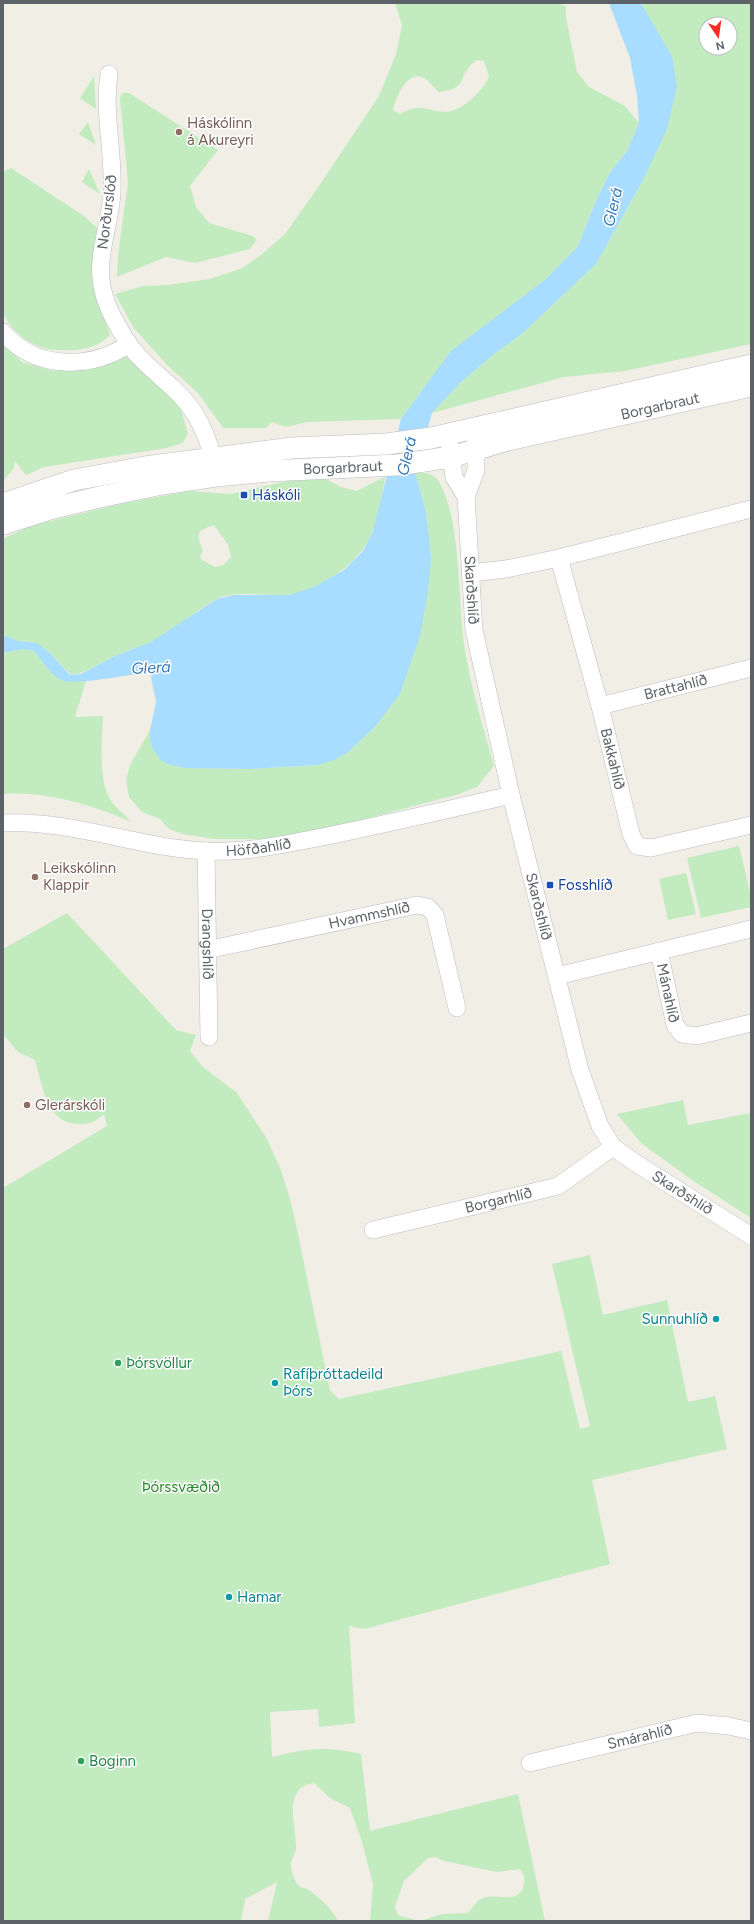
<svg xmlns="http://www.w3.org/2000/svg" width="754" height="1924" viewBox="0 0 754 1924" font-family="Figtree,sans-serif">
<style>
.green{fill:#c2ebc0;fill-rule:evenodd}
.water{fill:#a8ddff}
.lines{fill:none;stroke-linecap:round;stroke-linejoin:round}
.minor-casing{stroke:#b8bcc1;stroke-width:18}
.tertiary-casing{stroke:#b8bcc1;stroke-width:22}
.minor{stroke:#fff;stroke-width:17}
.tertiary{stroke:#fff;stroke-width:21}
.education-dot{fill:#8d6e63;stroke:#fff;stroke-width:1.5}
.transit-dot{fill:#1a4fb4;stroke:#fff;stroke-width:1.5}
.culture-dot{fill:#0f9aa8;stroke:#fff;stroke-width:1.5}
.leisure-dot{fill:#2e9e5b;stroke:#fff;stroke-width:1.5}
.labels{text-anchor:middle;stroke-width:3;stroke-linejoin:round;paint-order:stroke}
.education-label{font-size:15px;fill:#785e54;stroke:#fff;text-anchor:start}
.street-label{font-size:15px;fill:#5d6268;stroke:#fff}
.transit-label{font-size:15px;fill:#164399;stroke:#fff;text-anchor:start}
.culture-label{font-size:15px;fill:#0d838f;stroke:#fff;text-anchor:start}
.leisure-label{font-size:15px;fill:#27864d;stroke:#fff;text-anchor:start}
.park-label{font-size:15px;fill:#2d872d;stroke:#fff}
.water-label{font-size:16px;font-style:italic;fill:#3779b2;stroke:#fff}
</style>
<rect width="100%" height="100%" fill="#f1eee6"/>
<g class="green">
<path d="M395,3H557L566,6V18L577,72L589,87L625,106L639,123L627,151L609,174L595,203L578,246L546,279L519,301L426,385L401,419L307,422L286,427L272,422L266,428H223L198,393L168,366L133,327L115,294L143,286L168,285L210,279L242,268L261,255L285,234L319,186L379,96L396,54L402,25ZM477,60L484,61L489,77C482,91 462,112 445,112C423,111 422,102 400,114L393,110C396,98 406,72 422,77C428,79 434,88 439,92C470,89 456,74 477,60Z"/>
<path d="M641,3H751V344L625,371L564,377L432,413L460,383L498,351L522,334L596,264L642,182L645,10ZM706,24H730V48H706Z"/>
<path d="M94,76L96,109L80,98Z"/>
<path d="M122,93H129L218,150L190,186L196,207L209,223L253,236L257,240L250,249L195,263L166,257L117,277L118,255L128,182L120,99Z"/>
<path d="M88,122L96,145L79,134Z"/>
<path d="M11,168L84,216L99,230L98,299L110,335C95,350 77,351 57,350C36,350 9,332 3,311C0,303 3,284 3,275C3,240 3,206 3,172Z"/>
<path d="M89,169L100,194L82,182Z"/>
<path d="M3,345L22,362L53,371L85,368L128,353L177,395L188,434L183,443L167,448L44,467L26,475L15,461L14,468L3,481Z"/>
<path d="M415,472C425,473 434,473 439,482C461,519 458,600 464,644C470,685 483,726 494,766L477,787L456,795L338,826L263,839H214L183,834L169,829L160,819L142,812L129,797L126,780L130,765L150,730V741L170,765L185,768L249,769L318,765L347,753L375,727L400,694L431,559L425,508Z"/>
<path d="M385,477C378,525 371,555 327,580C315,587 301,594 287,595C266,596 233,590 215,600C193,613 174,630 151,642C140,648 126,650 115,656C100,663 87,673 71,675L50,653L37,643L18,641L3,635V539L30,526L124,503L190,491L230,494L288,481L324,478L341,487L356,491ZM214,525L228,545L231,557L223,565L215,567L202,560L200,556L203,551C197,534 194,532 214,525Z"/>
<path d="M23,649L34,651L62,681H86L75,717L103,716C102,739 98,779 110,799C115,807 125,815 131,822C94,805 44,791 3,794V653Z"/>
<path d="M739,846L751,896V907L701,918L687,858Z"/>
<path d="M686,873L696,914L668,920L659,879Z"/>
<path d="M67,913L176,1030L196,1035L190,1051L203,1067L237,1093L267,1139L281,1170L293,1210L330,1390L339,1399L561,1351L580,1429L590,1426L552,1264L590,1255L603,1315L667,1300L688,1402L715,1396L727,1449L592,1480L610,1564L364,1629L349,1626L355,1723L319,1727L318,1709L270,1712L272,1757C308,1748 325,1746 361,1754L370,1831L518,1794L545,1921H420L442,1914L468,1913C472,1909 476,1901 481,1899C495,1891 520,1907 524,1884C525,1878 524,1874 520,1869L497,1872L444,1861L435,1857L428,1858L404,1881L395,1907L398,1915L419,1921H370L373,1884L361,1839L350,1808L330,1798L314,1783C282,1787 296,1825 296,1847C296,1852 293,1857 291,1862C290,1868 294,1880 298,1885C300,1888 306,1888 309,1890C319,1898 333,1909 338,1921H268L277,1882L245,1899L241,1921H3V1188L107,1126L104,1114C95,1122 89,1125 77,1124C46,1123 42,1083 35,1060L18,1052L3,1034V949Z"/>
<path d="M683,1100L688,1125L751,1113V1218L692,1180L641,1143L617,1114Z"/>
</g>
<path class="water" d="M609,3H641L672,56L677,87L667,129L642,182L596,264L522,334L498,351L460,383L432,413L415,472L425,508L429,536L431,559L428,591L420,636L400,694L375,727L347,753L334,760L318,765L249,769L185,768L170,765L162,761L154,751L150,741V730L156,702L150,672C134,674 73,686 61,680C50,674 42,660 34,651L23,649L3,653V635L18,641L37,643L50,653L70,675L81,674L115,656L151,642L217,599L234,595H289L314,587L344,570L363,551L373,531L401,419L451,351L546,279L578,246L595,203L609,174L627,151L639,123L637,96L630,58Z"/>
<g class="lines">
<defs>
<g id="minor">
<path d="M109,74C103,113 114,153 112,192C111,221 98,250 101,279C103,302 116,324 128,343C139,360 158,374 173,388C197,410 210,438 215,470"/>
<path d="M3,332C35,370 90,370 129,344"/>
<path d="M448,434L454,477L466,497"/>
<path id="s1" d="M476,437V470L466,497L474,630L511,795L580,1070L600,1126L613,1147L637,1164L751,1236"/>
<path id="s2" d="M559,558L600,706L631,834L637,846L651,848L751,825"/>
<path d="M470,573L506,569L559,558L751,509"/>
<path id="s3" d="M600,706L751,668"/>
<path id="s4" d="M3,823C69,819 139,848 206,851C243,853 281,845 317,838C382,825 446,810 511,795"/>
<path id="s5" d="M206,851L209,1037"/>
<path id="s6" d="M207,950L417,905L428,907L435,915L457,1008"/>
<path id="s7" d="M659,951L675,1025L682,1034L697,1036L751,1023"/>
<path d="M557,976L751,929"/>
<path id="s8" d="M373,1230L558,1186L613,1147"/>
<path id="s9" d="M530,1763L697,1723L729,1726L751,1731"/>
</g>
<g id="tertiary">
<path d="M3,504L74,480L145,467L292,448L386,444L431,438L751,365"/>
<path id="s10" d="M3,524L53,508L104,496L162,484L216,476L268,471L397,465L451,457L508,440L751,386"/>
</g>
</defs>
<use href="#minor" class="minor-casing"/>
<use href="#tertiary" class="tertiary-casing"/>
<use href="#minor" class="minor"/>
<use href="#tertiary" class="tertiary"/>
</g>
<g class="education-dot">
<circle cx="179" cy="132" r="4"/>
<circle cx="35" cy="877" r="4"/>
<circle cx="27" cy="1105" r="4"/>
</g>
<g class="transit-dot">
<rect x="240" y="491" width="8" height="8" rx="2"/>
<rect x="546" y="881" width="8" height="8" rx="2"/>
</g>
<g class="culture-dot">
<circle cx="716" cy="1319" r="4"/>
<circle cx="275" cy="1383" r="4"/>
<circle cx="229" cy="1597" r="4"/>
</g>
<g class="leisure-dot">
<circle cx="118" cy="1363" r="4"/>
<circle cx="81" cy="1761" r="4"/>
</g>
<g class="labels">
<g class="education-label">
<text x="187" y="128">Háskólinn<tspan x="187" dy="17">á Akureyri</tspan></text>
<text x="43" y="873">Leikskólinn<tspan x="43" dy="17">Klappir</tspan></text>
<text x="35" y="1110">Glerárskóli</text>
</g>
<g class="street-label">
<text transform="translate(107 212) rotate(-83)" y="5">Norðurslóð</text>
<text dy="5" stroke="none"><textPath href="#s10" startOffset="670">Borgarbraut</textPath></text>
<text dy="5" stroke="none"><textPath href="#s10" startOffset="346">Borgarbraut</textPath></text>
<text dy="5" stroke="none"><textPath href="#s1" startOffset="155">Skarðshlíð</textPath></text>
<text dy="5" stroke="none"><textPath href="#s3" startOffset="78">Brattahlíð</textPath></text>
<text dy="5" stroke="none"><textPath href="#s2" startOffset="208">Bakkahlíð</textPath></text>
<text dy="5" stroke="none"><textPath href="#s4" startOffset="258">Höfðahlíð</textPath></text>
<text dy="5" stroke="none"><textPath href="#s1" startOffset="479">Skarðshlíð</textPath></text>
<text dy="5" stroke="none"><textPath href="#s6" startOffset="166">Hvammshlíð</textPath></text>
<text dy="5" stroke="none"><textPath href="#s5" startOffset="93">Drangshlíð</textPath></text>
<text dy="5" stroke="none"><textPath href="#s7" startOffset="43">Mánahlíð</textPath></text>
<text dy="5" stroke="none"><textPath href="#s1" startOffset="815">Skarðshlíð</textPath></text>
<text dy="5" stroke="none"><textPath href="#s8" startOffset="129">Borgarhlíð</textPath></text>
<text dy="5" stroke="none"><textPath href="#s9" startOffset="113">Smárahlíð</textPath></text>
</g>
<g class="transit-label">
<text x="252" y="500">Háskóli</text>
<text x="558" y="890">Fosshlíð</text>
</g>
<g class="culture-label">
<text x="708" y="1324" text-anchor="end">Sunnuhlíð</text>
<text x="283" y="1379">Rafíþróttadeild<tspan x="283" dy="17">Þórs</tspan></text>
<text x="237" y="1602">Hamar</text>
</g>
<g class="leisure-label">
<text x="126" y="1368">Þórsvöllur</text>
<text x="89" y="1766">Boginn</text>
</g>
<g class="park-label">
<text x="181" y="1492">Þórssvæðið</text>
</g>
<g class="water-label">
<text transform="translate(612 207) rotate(-77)" y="6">Glerá</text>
<text transform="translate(406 456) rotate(-77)" y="6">Glerá</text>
<text transform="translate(151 667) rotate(-3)" y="6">Glerá</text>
</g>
</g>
<rect width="754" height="1924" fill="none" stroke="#5d6268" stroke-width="8"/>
<g transform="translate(718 36) rotate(167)"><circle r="19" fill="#ffffff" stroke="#bec0c3"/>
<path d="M0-3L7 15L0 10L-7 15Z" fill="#fa2b23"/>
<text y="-6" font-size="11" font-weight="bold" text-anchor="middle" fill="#5d6268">N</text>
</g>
</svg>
